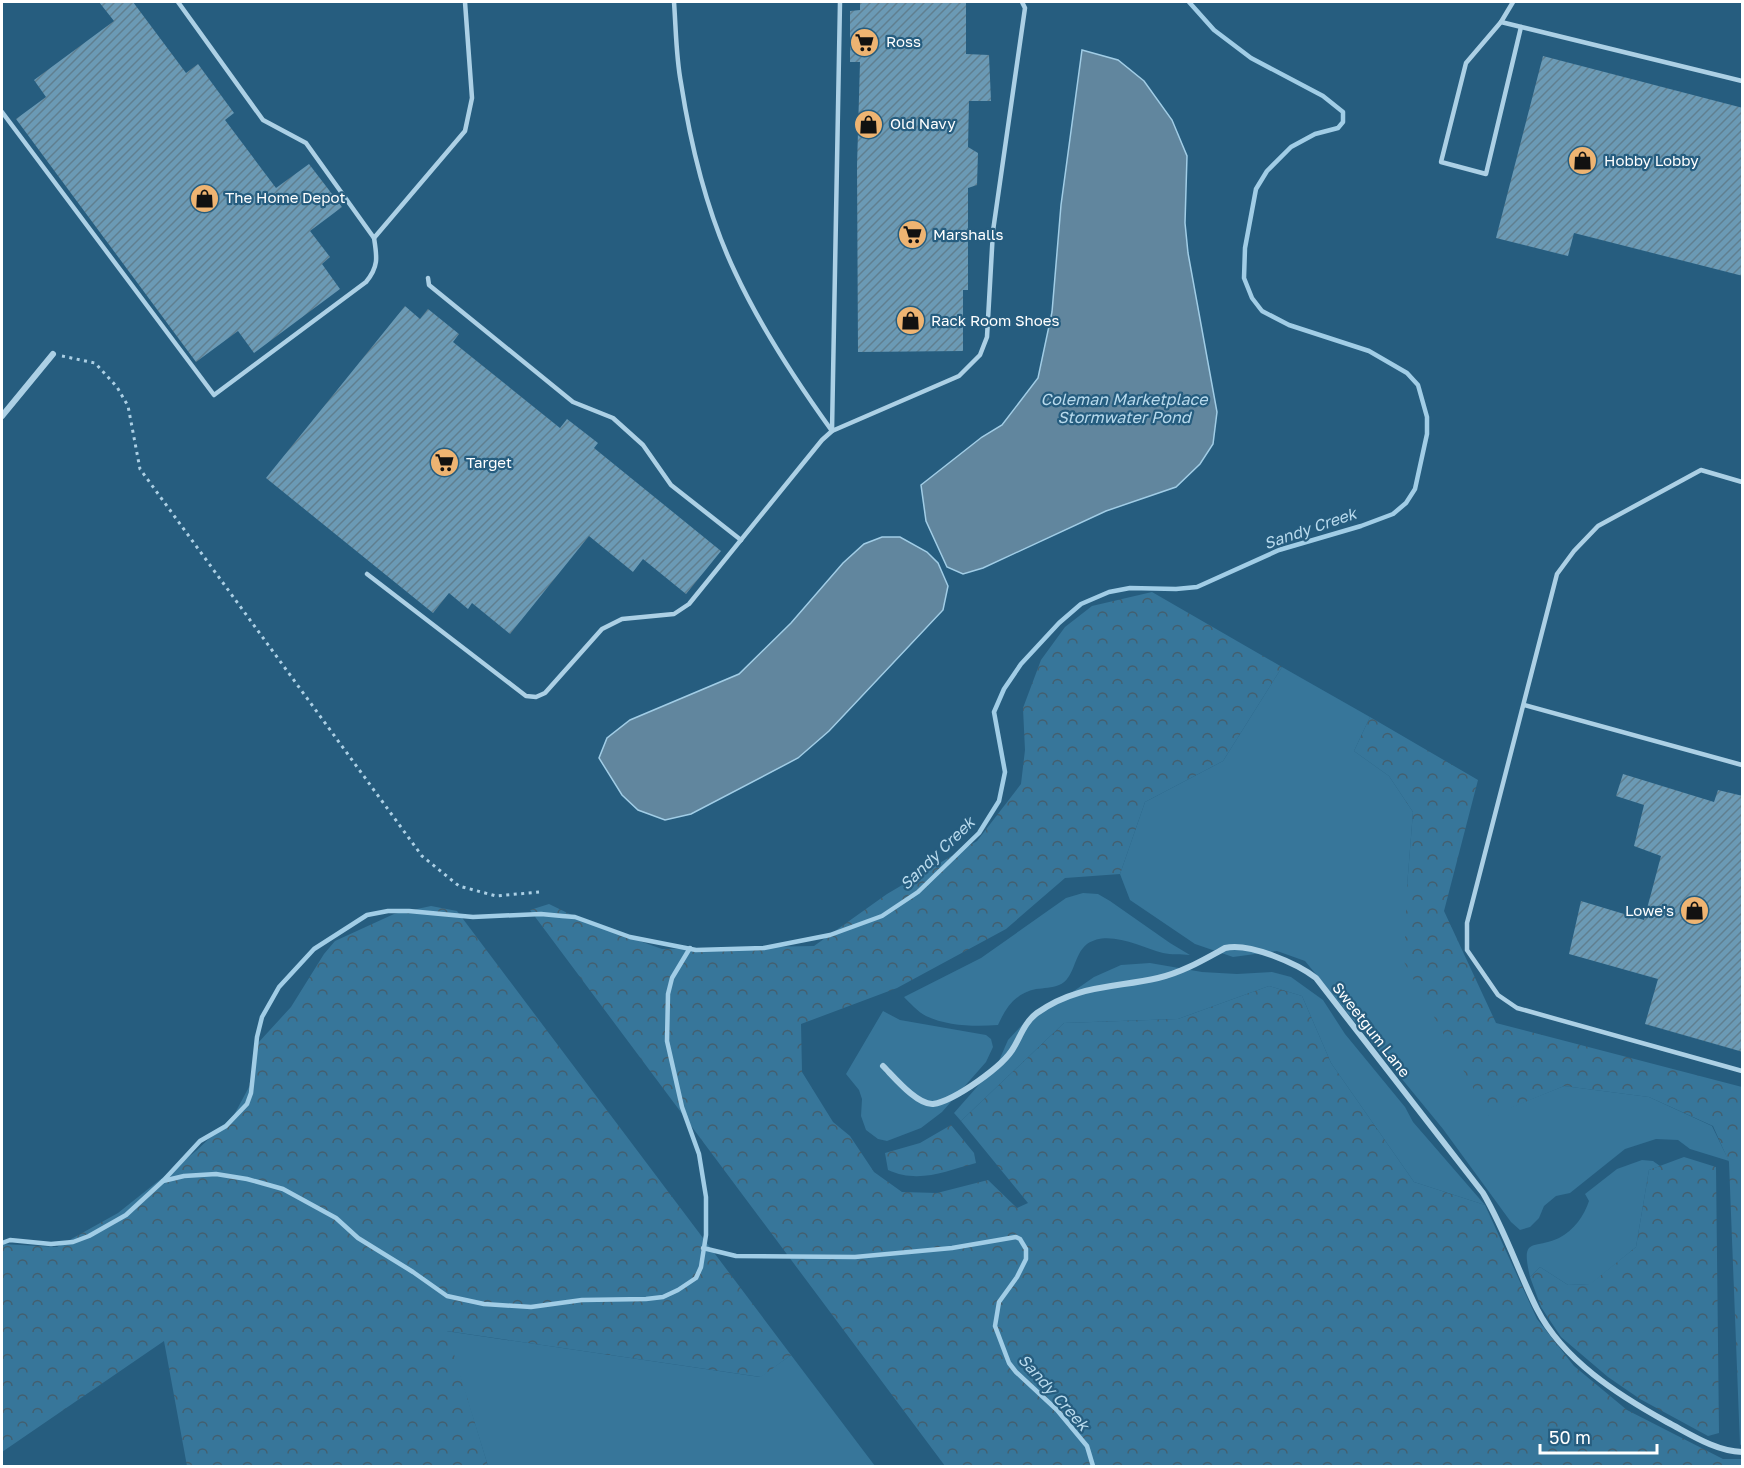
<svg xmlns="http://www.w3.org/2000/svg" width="1744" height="1468" viewBox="0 0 1744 1468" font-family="'Golos Text',sans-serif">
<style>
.green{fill:#37769a}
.forest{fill:url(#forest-crowns)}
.water{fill:#61869e;stroke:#a1cde6;stroke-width:1.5}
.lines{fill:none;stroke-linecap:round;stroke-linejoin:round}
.stream{stroke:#a1cde6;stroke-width:4.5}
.building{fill:url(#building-hatch)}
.path{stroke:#acd0e5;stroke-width:3;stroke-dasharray:3 4.5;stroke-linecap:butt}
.lane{stroke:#acd0e5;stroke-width:4.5}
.street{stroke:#acd0e5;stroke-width:6}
.labels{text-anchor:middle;stroke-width:4.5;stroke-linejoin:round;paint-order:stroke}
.poi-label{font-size:15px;fill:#fff;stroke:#265d7f;text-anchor:start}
.street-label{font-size:15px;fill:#fff;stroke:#265d7f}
.water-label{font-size:16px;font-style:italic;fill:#b8daed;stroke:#265d7f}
</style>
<defs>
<pattern id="forest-crowns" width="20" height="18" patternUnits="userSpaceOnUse" patternTransform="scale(1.5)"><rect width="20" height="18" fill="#37769a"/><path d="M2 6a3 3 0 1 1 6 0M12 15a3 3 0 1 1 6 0" fill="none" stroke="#435f6f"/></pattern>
<pattern id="building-hatch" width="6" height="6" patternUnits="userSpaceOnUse" patternTransform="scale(1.5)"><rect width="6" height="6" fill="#6b9ab5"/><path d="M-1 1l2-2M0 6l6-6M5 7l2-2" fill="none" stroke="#607f90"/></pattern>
</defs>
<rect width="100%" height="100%" fill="#265d7f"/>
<g class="green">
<path d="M1282,667L1370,717L1354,751L1389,776L1413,812L1407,887L1489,1116L1564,1086L1649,1097L1712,1126L1729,1161L1690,1149L1678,1140L1656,1139L1625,1149L1570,1193L1556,1196L1544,1206L1539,1218L1530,1227L1520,1230L1511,1222L1443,1129L1305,961L1277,951L1233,957L1195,944L1130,900L1120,874L1145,802L1223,761Z"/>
<path d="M1083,893L1098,894L1110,901L1170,943L1190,955C1181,954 1171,955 1163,953C1141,947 1108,929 1087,944C1073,955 1075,979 1059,985C1052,988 1044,988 1036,989C1016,993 1006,1007 998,1025C975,1027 947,1026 926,1016C918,1012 910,1003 904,997L981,958L1066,898Z"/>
<path d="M1150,963L1202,972L1237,974L1272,972L1291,977L1323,1000L1345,1034L1405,1107L1413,1122L1485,1205L1414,1182L1331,1063L1302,996L1269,986L1178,1019L1064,1023L961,1121L954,1113L998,1063L1008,1040L1022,1025L1058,1002L1094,977L1121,965Z"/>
<path d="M883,1011L900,1020L986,1035L991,1039L993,1047L986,1062L942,1112L921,1128L887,1141L878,1139L866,1130L861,1116L862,1099L859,1090L846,1074Z"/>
<path d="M1642,1160L1653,1161L1660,1166L1649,1170L1636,1247L1591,1284L1568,1285L1540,1267L1530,1277C1520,1235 1534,1250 1559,1238C1574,1230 1584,1216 1589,1201L1585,1194L1617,1169Z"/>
<path d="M446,1331L760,1377L791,1355L875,1466H488Z"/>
</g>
<g class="forest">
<path d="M1152,592L1282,667L1223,761L1145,802L1120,874L1065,878L1006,929L897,988L801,1024L802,1072L833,1122L850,1136L874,1172L902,1192L937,1193L988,1180L1017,1208L1028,1203L961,1121L1064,1023L1178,1019L1269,986L1302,996L1331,1063L1414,1182L1485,1205L1537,1319L1574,1366L1627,1410L1723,1459H1742V1466H945L530,910L549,904L586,922L662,949L814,946L887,894L977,841L1021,784L1025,750L1023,708L1041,660L1065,627L1092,606Z"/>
<path d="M1370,717L1478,780L1444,911L1496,1023L1742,1087V1444L1740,1445L1729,1162L1713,1126L1649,1097L1564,1086L1489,1117L1404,962L1407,887L1413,812L1389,776L1354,751Z"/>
<path d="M431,906L457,911L791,1355L761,1377L447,1331L488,1466H187L164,1341L2,1452V1244L57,1247L118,1213L196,1151L234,1115L249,1087L258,1043L291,1007L324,954L335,941L394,914Z"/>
<path d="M951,1125L974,1153L976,1163C945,1171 919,1184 888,1170L885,1153L920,1143Z"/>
<path d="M1684,1157L1716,1167L1719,1433L1708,1436L1640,1399L1608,1377L1561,1337L1541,1307L1530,1277L1540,1267L1568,1285L1590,1284L1636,1247L1649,1170Z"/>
</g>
<g class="water">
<path d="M1082,50L1118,60L1144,81L1172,120L1187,156L1185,223L1188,253L1217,412L1213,444L1200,464L1176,487L1106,511L983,568L963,574L947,567L926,521L921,485L982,437L1002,425L1038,378L1052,312L1061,205Z"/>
<path d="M882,537H900L927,552L938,563L948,586L943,610L829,731L798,758L691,814L665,820L638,810L622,795L599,758L607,738L630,720L739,674L791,623L843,563L864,544Z"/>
</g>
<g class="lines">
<g class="stream">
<path d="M163,1181L184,1176L216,1174L247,1179L283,1189L336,1218L358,1238L413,1272L447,1296L484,1304L531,1307L582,1300L646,1299L663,1297L678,1290L696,1278L701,1267L706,1235V1197L699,1154L682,1107L667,1041L668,994L672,978L690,948"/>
<path d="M2,1243L10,1240L51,1244L73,1242L89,1236L126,1215L163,1181L200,1141L226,1126L247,1104L251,1093L257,1037L262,1017L279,987L314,949L367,915L388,911H409L473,917L541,914L562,916L575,917L630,937L696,950L764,948L830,935L882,916L918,892L979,833L999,801L1005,772L994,712L1004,689L1021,664L1059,623L1081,604L1109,592L1130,588L1176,589L1197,587L1279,550L1361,526L1393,514L1406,503L1415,489L1427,434V417L1418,385L1407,373L1369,351L1289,325L1262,311L1252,298L1244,278L1245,248L1256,189L1267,171L1291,147L1315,134L1338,128L1343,122V112L1323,96L1251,58L1214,30L1189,2"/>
<path d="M703,1248L736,1256L855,1257L952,1248L1016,1237L1020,1239L1026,1249V1259L1017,1277L999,1302L995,1326L1009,1363L1016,1372L1057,1410L1087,1446L1093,1466"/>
</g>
</g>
<g class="building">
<path d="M99,2H133L186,73L198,64L234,113L225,120L276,188L309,164L342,207L310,231L330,257L322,264L340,289L254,353L238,331L196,362L16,119L46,97L34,80L114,21Z"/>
<path d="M860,2H966V54L989,55L991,101H969L968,147L978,153L977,185L968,188V290H963V351L858,352L857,166L860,62H850V11L860,10Z"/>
<path d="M1543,56L1743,108V276L1574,233L1568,256L1496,238Z"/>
<path d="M405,306L420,319L428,309L459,334L453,342L560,428L567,419L598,443L594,448L721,551L686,594L643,559L633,572L589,536L510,634L472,603L468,609L449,593L433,613L266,478Z"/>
<path d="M1623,774L1714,802L1718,790L1743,796V1052L1645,1024L1658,979L1569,954L1581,901L1644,920L1661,856L1634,846L1644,805L1616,796Z"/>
</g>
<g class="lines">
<path class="path" d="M62,356L95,363L117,387L128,406L140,469L422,856L459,886L496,896L539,892"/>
<g class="lane">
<path d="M178,2L263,120L306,143L374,238L465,131L472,98L465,2"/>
<path d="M840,2L832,431L959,376L980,355L987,337L993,231L1025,8L1022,2"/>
<path d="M1513,2L1501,22L1742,81"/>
<path d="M1501,22L1466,63L1441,162L1486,174L1521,27"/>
<path d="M2,112L214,395L366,282C379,266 377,257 374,238"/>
<path d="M428,278L429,285L573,402L613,418L643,445L671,485L741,540"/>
<path d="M1742,482L1701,470L1598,526L1574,551L1557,574L1467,923V950L1498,995L1517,1008L1742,1071"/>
<path d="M367,574L526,696L536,697L545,693L602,629L622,619L674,614L689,604L822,440L832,431C796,381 761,328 735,272C707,213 691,147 681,83C676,57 676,29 674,2"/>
<path d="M1524,705L1742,765"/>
</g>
<g class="street">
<path d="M2,416L53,354"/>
<path d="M883,1066C894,1077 917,1105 933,1104C954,1101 1004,1066 1014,1047C1021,1035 1025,1022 1037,1013C1076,985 1114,988 1158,978C1183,972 1203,960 1225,948C1249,942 1298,964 1316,978L1483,1193C1505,1230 1518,1271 1537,1309C1563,1360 1618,1395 1667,1422C1690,1434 1715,1451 1742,1452"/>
</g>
</g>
<defs>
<symbol id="supermarket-disc" viewBox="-11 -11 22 22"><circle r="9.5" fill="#eeb472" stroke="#265d7f"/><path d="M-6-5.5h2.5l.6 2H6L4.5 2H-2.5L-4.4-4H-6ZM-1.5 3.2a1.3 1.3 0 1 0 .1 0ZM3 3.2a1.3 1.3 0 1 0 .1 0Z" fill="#111"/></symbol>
<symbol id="shop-disc" viewBox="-11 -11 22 22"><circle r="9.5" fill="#eeb472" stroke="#265d7f"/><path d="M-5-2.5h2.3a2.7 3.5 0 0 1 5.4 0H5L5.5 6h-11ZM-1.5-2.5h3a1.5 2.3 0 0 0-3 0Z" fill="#111"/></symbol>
</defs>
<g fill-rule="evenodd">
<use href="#supermarket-disc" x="848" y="26" width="33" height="33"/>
<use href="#shop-disc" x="852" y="108" width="33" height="33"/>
<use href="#shop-disc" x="1566" y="144" width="33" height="33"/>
<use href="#shop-disc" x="188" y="182" width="33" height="33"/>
<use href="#supermarket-disc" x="896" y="218" width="33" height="33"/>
<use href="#shop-disc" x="894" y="304" width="33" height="33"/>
<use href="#supermarket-disc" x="428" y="446" width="33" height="33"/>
<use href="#shop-disc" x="1678" y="894" width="33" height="33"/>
</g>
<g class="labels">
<g class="poi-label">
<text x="886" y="47">Ross</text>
<text x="890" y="129">Old Navy</text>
<text x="1604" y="166">Hobby Lobby</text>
<text x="225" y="203">The Home Depot</text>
<text x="933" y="240">Marshalls</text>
<text x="931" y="326">Rack Room Shoes</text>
<text x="466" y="468">Target</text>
<text x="1674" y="916" text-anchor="end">Lowe's</text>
</g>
<g class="street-label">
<text transform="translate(1371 1030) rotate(52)" y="5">Sweetgum Lane</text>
</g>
<g class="water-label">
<text x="1124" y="405">Coleman Marketplace<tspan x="1124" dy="18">Stormwater Pond</tspan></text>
<text transform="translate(1310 528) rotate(-19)" y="6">Sandy Creek</text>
<text transform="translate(937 853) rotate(-44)" y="6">Sandy Creek</text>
<text transform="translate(1054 1392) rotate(48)" y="6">Sandy Creek</text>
</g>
</g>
<rect width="1744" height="1468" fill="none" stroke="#ffffff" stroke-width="6"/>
<path d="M1540 1444v9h117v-9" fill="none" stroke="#ffffff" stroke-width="3"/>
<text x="1549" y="1444" font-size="18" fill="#ffffff" stroke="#265d7f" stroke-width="4.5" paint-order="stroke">50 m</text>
</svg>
